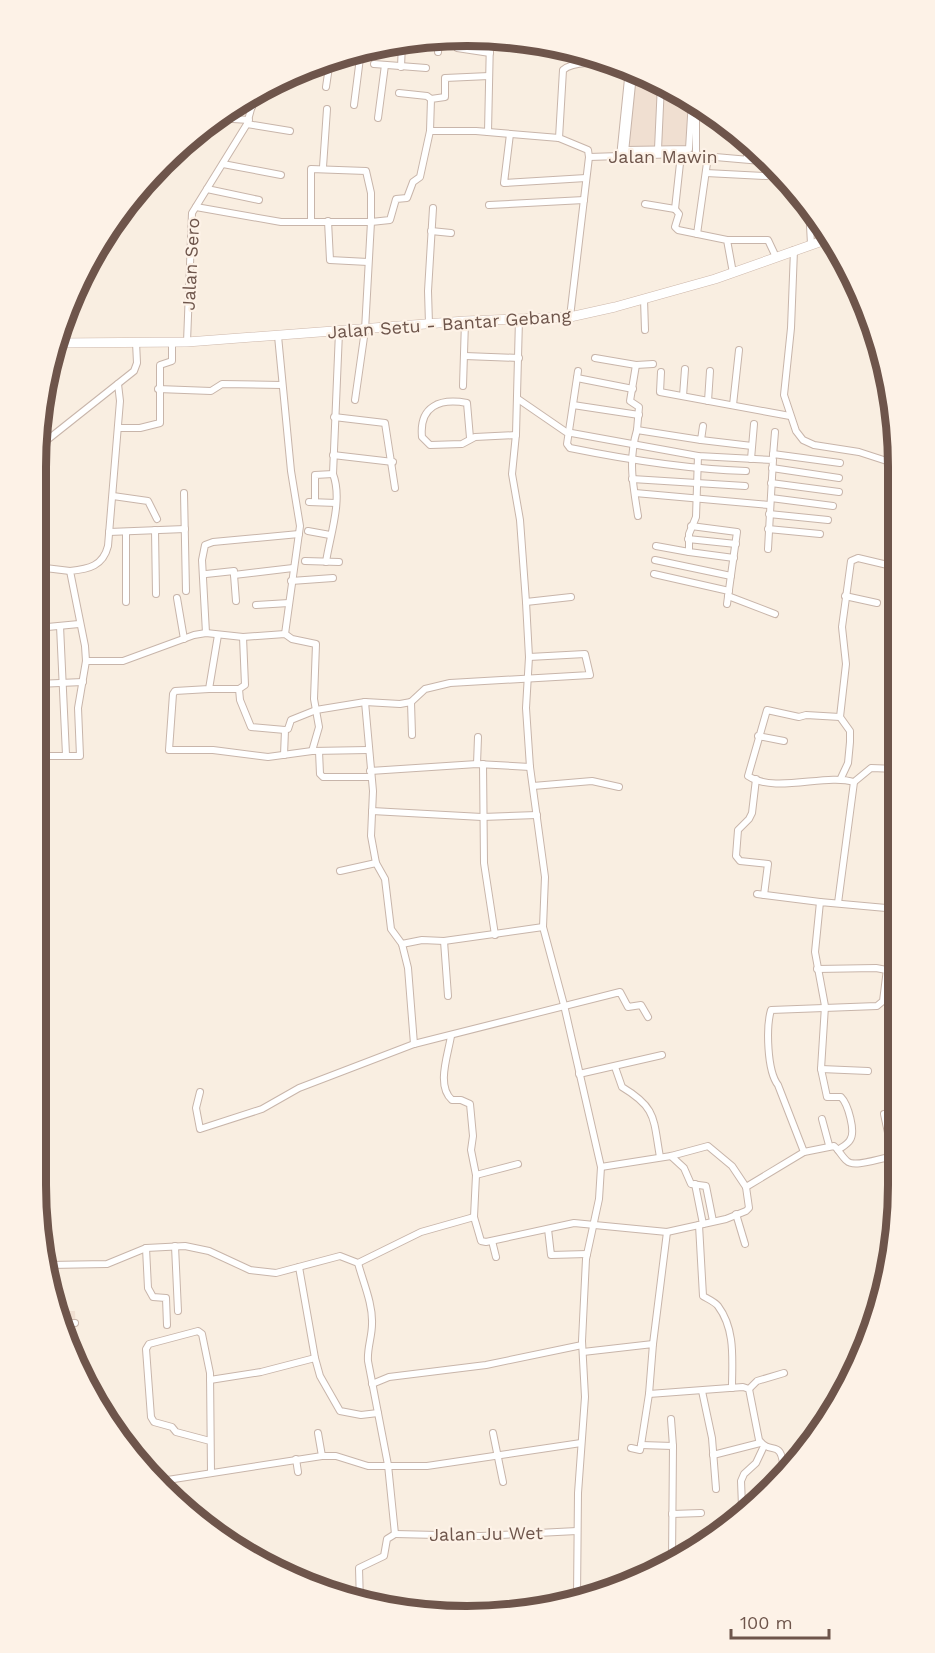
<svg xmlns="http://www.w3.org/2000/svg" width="935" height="1653" viewBox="0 0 935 1653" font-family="'Work Sans',sans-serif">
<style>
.residential{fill:#f0dfd1}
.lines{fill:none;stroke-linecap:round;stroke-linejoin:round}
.minor-casing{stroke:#c8b5aa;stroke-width:8}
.secondary-casing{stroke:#cdb7aa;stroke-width:10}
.minor{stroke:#fff;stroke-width:6}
.secondary{stroke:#fff;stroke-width:9}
.labels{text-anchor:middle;stroke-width:4.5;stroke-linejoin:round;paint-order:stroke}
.street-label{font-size:18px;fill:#6e554b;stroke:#fdf2e7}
.rim{fill:none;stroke:#6e554b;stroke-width:8}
</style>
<rect width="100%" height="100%" fill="#f9eee1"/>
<g class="residential">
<path d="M631,70L684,94L695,103V151L626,156Z"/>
<path d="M57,1311H75L77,1357L59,1324Z"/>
</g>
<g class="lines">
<defs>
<g id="minor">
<path d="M454,37L457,48L490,53"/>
<path d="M407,42L438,43"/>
<path d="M438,52L439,37"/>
<path d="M374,64L426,68"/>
<path d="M401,67L402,43"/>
<path d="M305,70L313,67"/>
<path d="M326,87L330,60"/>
<path d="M399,93L427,96L431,99"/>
<path d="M240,103L252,107"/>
<path d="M354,105L361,50"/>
<path d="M217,118L249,120"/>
<path d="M378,118L385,65"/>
<path d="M247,124L290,131"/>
<path d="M430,131H476L559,138L588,150L589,157L570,317"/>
<path d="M488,132L490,39"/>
<path d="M510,134L504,183L586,178"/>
<path d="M559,138L563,70C574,60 603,63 617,64"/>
<path d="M658,149L661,84"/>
<path d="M626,150L689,149L692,100"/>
<path d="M625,152L632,84"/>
<path d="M696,154V104"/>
<path d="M589,157L681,154L772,162"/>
<path d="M620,157L629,69"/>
<path d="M747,159V143"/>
<path d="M223,164L281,175"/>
<path d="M323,167L327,109"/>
<path d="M706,173L766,176"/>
<path d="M207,189L259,200"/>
<path d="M645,204L675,209"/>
<path d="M489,205L584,200"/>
<path d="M196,207L281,222H371V193L366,171L311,169V222"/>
<path d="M809,207L811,244"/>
<path d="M675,209L679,214L675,227L678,230L727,240L733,273"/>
<path d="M675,209L681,154"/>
<path d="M328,221L330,260L368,262"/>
<path d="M431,231L451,233"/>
<path d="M697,234L708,156"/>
<path d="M727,240H768L776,257"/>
<path d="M794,250L791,328L784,395L796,431L803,440L814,445L859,452L896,464"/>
<path d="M644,299L645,330"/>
<path d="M519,319L516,434L512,474L520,520L526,602L529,657L526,708L530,767L545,877L543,927L564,1005L601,1167L599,1199L586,1259L582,1341L585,1397L578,1493L577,1597"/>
<path d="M429,324L428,291L433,208"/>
<path d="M278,336L291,471L300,526L285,634"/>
<path d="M187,342L192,213L247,124L255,94"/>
<path d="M465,356L519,358"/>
<path d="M595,358L636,365L653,364"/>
<path d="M636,365L630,401L639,407L637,430"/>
<path d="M578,371L567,444L570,448C629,460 685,469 746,471"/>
<path d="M661,372L660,392L790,416"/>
<path d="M577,378L633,389"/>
<path d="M463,386L465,321"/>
<path d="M158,389L211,391L222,384L282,385"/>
<path d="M683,396L685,369"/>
<path d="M518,399L566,432L698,456L773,460L768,549"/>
<path d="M355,400L365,330L371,222L390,220L396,199L407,198L413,182L420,177L430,131L431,99L445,97V78L489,76"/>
<path d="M708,401L710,371"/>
<path d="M573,405L639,415"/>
<path d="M733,405L739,350"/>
<path d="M334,417L385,423L395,488"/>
<path d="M118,428H140L160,423V365L172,361V342"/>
<path d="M470,438L467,403C440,398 419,406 422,437L430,445L462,444L475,437L516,435"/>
<path d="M701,440L752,446"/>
<path d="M37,448L134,371L137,363L136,342"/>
<path d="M773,454L840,463"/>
<path d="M333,455L393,462"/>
<path d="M698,456L696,517L689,534V552L734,558"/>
<path d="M773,456L775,432"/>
<path d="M751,459L754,424"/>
<path d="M772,468L839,478"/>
<path d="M632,479L745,486"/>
<path d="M771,483L839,492"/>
<path d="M184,493L186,591"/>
<path d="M635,493L769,505"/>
<path d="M113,496L148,501L157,519"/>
<path d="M771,498L833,506"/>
<path d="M309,502L336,503"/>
<path d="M315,502V475L333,474"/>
<path d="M769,514L828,520"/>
<path d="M638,516C633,485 628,460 637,430L701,440L703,426"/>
<path d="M691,526L737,532L727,604"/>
<path d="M768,529L820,534"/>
<path d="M155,530L156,594"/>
<path d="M308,531L330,535"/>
<path d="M109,532L185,529"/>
<path d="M126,532V602"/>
<path d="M688,539L736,544"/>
<path d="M656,546L689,552"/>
<path d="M655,560L731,576"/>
<path d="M305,561L339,562"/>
<path d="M326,562C330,535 343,500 333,474L339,332"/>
<path d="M37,567L70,571"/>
<path d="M206,574L234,571V575L293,568"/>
<path d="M654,574L729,591"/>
<path d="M234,575L236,601"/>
<path d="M291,581L333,578"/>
<path d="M728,596L775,614"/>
<path d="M845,596L877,603"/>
<path d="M177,598L184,639"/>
<path d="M526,602L571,597"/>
<path d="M256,605L289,603"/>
<path d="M60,626L66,755"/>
<path d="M37,628L79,624"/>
<path d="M206,633L202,560L205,545L213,542L299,534"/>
<path d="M218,635L209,689L175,691L173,694L169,750H213L268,757L312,751L368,750"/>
<path d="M86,661H123L194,635L206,633L243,637L285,634L292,639L316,644L314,699L319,727L312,751"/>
<path d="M37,684L83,682"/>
<path d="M209,689H239L245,685L243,637"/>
<path d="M239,689L240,700L251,727L285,730"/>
<path d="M365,702L373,791L371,836L376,863L385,879L391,929L402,944L408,968L414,1044"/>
<path d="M411,702L412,735"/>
<path d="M840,717L806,715L799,717L767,710L748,776C775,794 826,773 854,782"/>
<path d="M758,736L784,741"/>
<path d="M319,751L320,774L323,777H371"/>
<path d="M284,755L285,730L288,729L291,720L316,710L365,702L400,704L411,702L425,689L450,683L590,675L585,654L529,657"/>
<path d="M37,756H80L78,708L86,661L85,646L70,571C89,569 103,566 108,546L120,401L118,384"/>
<path d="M477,764L478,737"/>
<path d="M483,764L484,863L495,935"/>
<path d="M370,771L477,764L530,767"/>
<path d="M841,778L848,763L850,742V731L840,717L846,664L842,627L851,561L858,558L896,567"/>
<path d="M756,779L752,813L749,819L738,830L736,856L740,861L768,864L764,895"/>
<path d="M533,786L592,781L619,787"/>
<path d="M372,811L482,817L537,815"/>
<path d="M340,871L376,863"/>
<path d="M757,894L820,902"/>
<path d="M838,903L854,782L871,768L897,769"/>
<path d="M444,941L448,996"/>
<path d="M402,944L422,940L444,941L543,927"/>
<path d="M817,969L876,968L897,972"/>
<path d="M893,971L896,909"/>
<path d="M451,1036C448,1055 436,1086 452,1100H461L470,1104L473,1136L471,1150L476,1175L474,1217L481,1241L486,1242L574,1223L667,1232L726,1219L746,1211L749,1208L746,1187L804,1152L834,1146C839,1150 842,1157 847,1161C855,1169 884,1156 898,1156"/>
<path d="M615,1067L622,1087C657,1108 653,1118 660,1157"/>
<path d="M821,1069L868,1071"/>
<path d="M579,1074L662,1055"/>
<path d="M200,1092L196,1108L200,1129L262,1109L299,1088L414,1044L620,992L628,1007L641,1005L648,1017"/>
<path d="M884,1114L893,1156"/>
<path d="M822,1119L829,1145"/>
<path d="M838,1150C842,1147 848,1144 850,1140C856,1132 848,1104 841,1097H827L821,1069L825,1006L815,952L820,902L897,909"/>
<path d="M804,1152L778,1085C767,1071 766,1027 771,1010L877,1006L883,1001L887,969"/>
<path d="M671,1156L684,1168L691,1184L706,1186L713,1221"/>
<path d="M601,1167L671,1156L708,1146L732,1166L746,1187"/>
<path d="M476,1175L518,1164"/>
<path d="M695,1184L703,1224"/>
<path d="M736,1214L745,1244"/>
<path d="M699,1225L703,1296C708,1299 715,1302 718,1306C736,1330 732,1361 732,1388"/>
<path d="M548,1229L551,1255L587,1254"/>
<path d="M492,1241L496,1257"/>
<path d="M175,1246L178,1311"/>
<path d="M146,1248L148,1288L153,1297L166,1298L167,1325"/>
<path d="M358,1263C363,1282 373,1304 372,1324C372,1337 367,1348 368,1361L388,1465L395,1534"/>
<path d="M49,1265L107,1264L146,1248L185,1246L209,1251L250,1270L276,1273L340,1256L358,1263L421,1232L474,1217"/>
<path d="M59,1324L75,1323"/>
<path d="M653,1344L667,1232"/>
<path d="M72,1349H75"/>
<path d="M583,1352L653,1344L649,1394L641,1445"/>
<path d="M315,1358L320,1376L340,1411L361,1415L378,1413"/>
<path d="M210,1380L261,1372L315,1358L299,1267"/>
<path d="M372,1384L389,1377L486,1365L582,1345"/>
<path d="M749,1389L757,1381L784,1373"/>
<path d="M702,1391L712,1438L716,1489"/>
<path d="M649,1394L743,1387L749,1389L759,1440C772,1457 781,1436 784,1471"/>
<path d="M671,1419L673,1446"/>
<path d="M318,1433L322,1456"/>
<path d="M493,1433L503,1482"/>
<path d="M210,1441L176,1432L172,1427L154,1422L151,1417L146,1349L149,1344L198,1331L202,1334L210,1373L211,1473"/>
<path d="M641,1445L673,1446L672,1560"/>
<path d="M631,1448L640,1450L641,1445"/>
<path d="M713,1455L760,1443"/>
<path d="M296,1459L298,1472"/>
<path d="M161,1481L322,1456H336L368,1466H427L581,1443"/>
<path d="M672,1514L701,1513"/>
<path d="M746,1514L742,1506L741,1481L744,1474L756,1463L764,1446"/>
<path d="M395,1534L481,1536L577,1531"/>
<path d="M360,1603L359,1568L384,1556L387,1539L395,1534"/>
</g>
<path id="secondary" d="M56,343L187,342L465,321L570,317L615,307L715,279L831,238"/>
</defs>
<use href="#minor" class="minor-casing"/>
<use href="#secondary" class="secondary-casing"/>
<use href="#minor" class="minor"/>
<use href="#secondary" class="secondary"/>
</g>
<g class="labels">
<g class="street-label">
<text x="663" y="163">Jalan Mawin</text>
<text transform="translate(191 264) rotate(-87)" y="6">Jalan Sero</text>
<text transform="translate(449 324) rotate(-4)" y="6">Jalan Setu - Bantar Gebang</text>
<text transform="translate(486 1534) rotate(-1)" y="6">Jalan Ju Wet</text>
</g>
</g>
<path d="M0 0H935V1653H0ZM467 46H467A421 421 0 0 1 888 467V1185A421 421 0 0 1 467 1606H467A421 421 0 0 1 46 1185V467A421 421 0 0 1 467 46Z" fill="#fdf2e7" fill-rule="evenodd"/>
<path class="rim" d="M467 46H467A421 421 0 0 1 888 467V1185A421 421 0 0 1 467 1606H467A421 421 0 0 1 46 1185V467A421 421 0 0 1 467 46Z"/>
<path d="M731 1629v9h98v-9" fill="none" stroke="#6e554b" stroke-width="3"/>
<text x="740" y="1629" font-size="18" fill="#6e554b" stroke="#fdf2e7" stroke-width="4.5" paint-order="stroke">100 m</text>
</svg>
